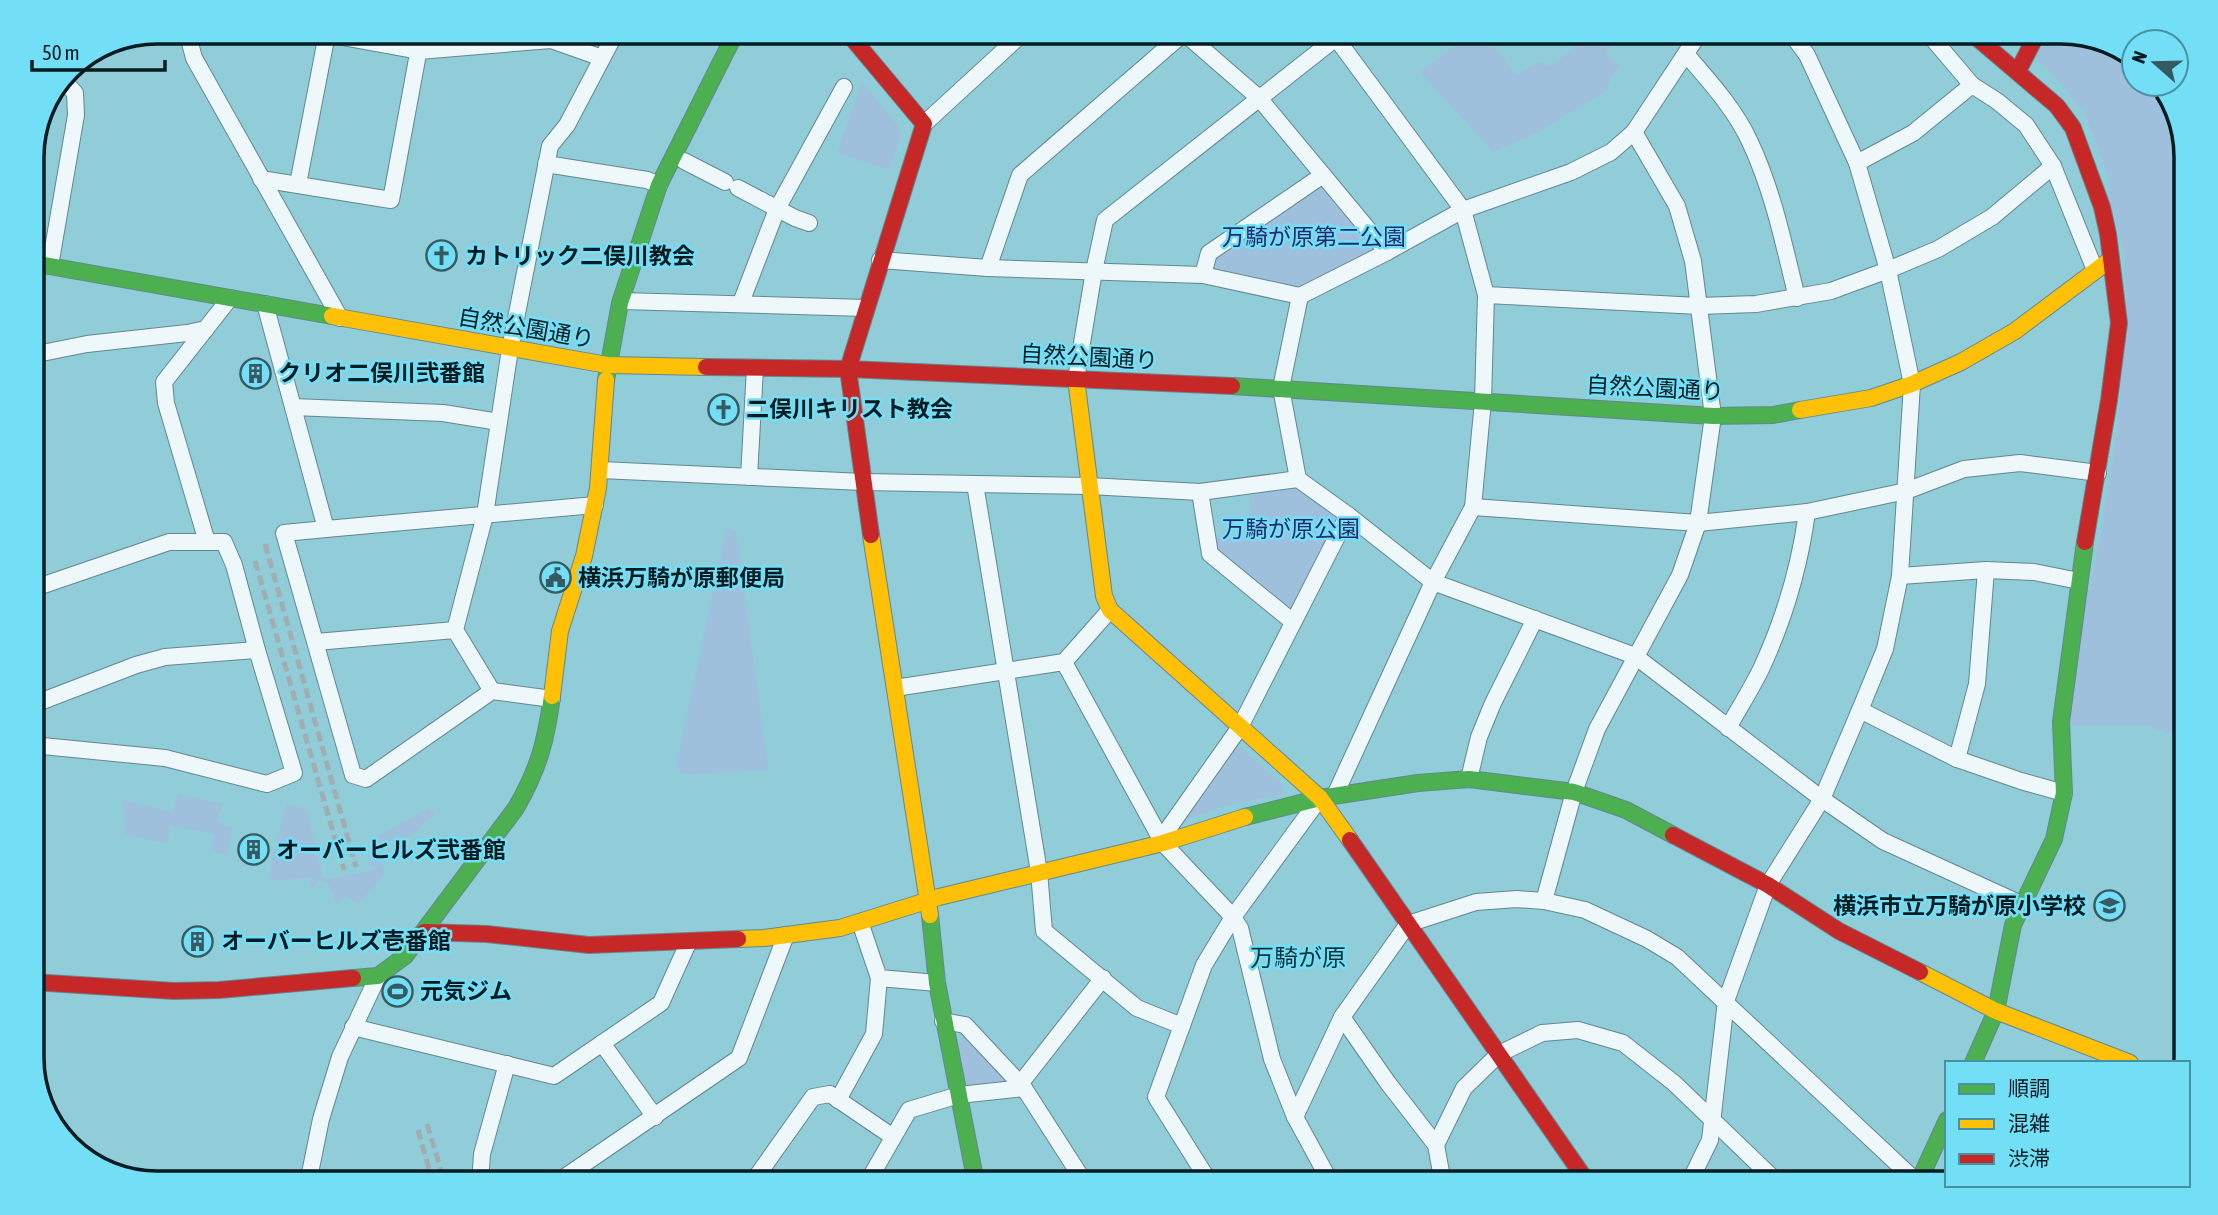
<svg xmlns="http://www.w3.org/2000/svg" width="2218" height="1215" viewBox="0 0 2218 1215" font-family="'Asap Condensed','Noto Sans JP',sans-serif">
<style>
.green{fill:#9fc0dd}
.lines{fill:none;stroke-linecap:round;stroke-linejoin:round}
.street-casing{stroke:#628890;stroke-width:18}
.fast-casing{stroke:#628890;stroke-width:18}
.slow-casing{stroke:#628890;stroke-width:18}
.jam-casing{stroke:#628890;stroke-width:18}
.street{stroke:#eef7f9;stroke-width:16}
.fast{stroke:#4caf50;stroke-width:16}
.slow{stroke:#ffc107;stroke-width:16}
.jam{stroke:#c62828;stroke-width:16}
.rail{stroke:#a1aeb1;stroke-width:5;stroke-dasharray:10 5;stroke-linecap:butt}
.labels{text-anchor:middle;stroke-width:5;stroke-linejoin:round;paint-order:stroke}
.park-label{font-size:23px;fill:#242a6b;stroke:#73dff7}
.poi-label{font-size:23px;font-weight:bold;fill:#041c21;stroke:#73dff7;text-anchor:start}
.street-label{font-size:23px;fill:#041c21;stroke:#73dff7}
.neighbourhood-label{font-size:24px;fill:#0e3239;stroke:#73dff7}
.rim{fill:none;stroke:#041c21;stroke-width:3.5}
</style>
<rect width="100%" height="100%" fill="#91ccd9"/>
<g class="green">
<path d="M1472,32H1482L1517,75L1538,62L1553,66L1575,46L1566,37L1571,32H1628L1624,43L1615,38L1606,54L1620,66L1611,78L1606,91L1537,133L1493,152L1420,72Z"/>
<path d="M1997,32C2036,32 2105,30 2134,58V84H2160L2170,94L2186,149V739L2145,725L2069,726L2083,615L2102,529L2119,419L2126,296L2124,250L2109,199V177L2084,112L2048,69Z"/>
<path d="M862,82L899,127L901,135L889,170L837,153Z"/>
<path d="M1322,181L1378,250L1300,289L1210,271L1214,256Z"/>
<path d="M1296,487L1340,517L1292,613L1215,551L1212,539L1254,531L1249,496Z"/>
<path d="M728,528L736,531L768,767L766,770L684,775L676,767L726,530Z"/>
<path d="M1237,745L1284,785L1282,794L1228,805L1177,823Z"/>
<path d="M178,794L223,804L217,822L232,827L227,856L210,851L214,834L171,826L167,843L125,835L123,800L173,812Z"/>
<path d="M286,804L307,809L323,877L329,879L373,870L368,856L373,853L374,842L386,831L429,808L435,814L406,840L397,834L382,849L379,861L385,870L383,873L384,875L358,904L345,895L337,906L329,885L321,880L311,889L310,878L268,881Z"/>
<path d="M967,1035L1013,1085L962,1089L954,1042Z"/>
</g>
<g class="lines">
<defs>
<g id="street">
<path d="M187,32L194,58L340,318"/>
<path d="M315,32L419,51L551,40L602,58"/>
<path d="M1183,32L1259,98L1387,252"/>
<path d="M1328,32L1336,38L1463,210L1486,295L1483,401L1473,507L1433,582L1335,795"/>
<path d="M1700,32L1634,132L1611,152L1571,172L1463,210L1387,252L1300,296L1281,388L1298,479L1348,515L1433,582L1635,656L1822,799L1883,841L2021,904"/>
<path d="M1927,32L1972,85L1997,101L2026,125L2053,166L2095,270"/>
<path d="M1686,54C1709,81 1735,109 1750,142C1773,191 1784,245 1797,298"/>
<path d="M924,124L1024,32"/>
<path d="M684,161L725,182"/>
<path d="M1857,163L1913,133L1972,85"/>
<path d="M546,164L647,180L659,185"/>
<path d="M261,179L391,200L422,32"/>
<path d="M298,184L327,34"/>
<path d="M738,188L795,218L809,223"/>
<path d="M880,260L988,268L1203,275L1300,296"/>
<path d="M50,266L76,115L75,93L63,80"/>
<path d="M988,268L1020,175L1184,33"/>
<path d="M1203,275L1209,253L1323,175"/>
<path d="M1486,295L1699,306L1756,304L1831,291L1888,270L1938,249L1992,217L2053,166"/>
<path d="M621,301L866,308"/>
<path d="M265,304L326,529L284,533L353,775L366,779L492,691L552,699"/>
<path d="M742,304V300L777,209L844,87"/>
<path d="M32,355L87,344L187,333L206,329"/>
<path d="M1076,379L1094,271L1105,220L1336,38"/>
<path d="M293,407L443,413L499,422"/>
<path d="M601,470L863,482L1089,486L1200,492L1298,479"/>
<path d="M749,477L755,368"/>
<path d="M975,484L1039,872L1044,931L1137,1008L1182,1026"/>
<path d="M1200,492L1210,554L1293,622"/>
<path d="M1473,507L1698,523L1807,512L1906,491L1964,469L2020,463L2098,473"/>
<path d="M326,529L595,505"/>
<path d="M207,542L166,403L164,382L230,298"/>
<path d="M1900,576L1986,570L2034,572L2079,581"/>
<path d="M32,589L169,542H224L234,565L257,650L294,773L267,784L165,758L32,745"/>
<path d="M316,642L455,630"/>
<path d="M1064,662L1163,843L1233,917L1240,928L1272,1059L1295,1117L1331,1183"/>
<path d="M895,688L1064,662L1110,610"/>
<path d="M492,691L455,630L485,515L510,349L550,146L567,125L616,32"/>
<path d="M32,705L136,665L165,657L257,650"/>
<path d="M1860,710L1957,759L2021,781L2064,793"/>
<path d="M1728,728C1739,708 1752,688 1762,667C1784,619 1800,565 1807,512"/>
<path d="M1957,759L1977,684L1986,570"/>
<path d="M1469,779L1479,737L1493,703L1535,619"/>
<path d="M1161,839L1240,727L1348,515"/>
<path d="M1544,901L1574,792L1597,729L1680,575L1698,523L1713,416L1693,261L1677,206L1634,132"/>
<path d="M860,922L879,978L937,983"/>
<path d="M1342,1017L1388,1083L1436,1145"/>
<path d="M943,1021L965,1025L1024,1088L1085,1183"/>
<path d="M353,1027L554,1076L661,1003L689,941"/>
<path d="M602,1043L655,1117"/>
<path d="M1020,1084L1103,978"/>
<path d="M838,1100L874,1034L879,978"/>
<path d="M1295,1117L1342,1017L1408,924L1476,902L1517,899L1544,901L1585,910L1647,939L1677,957L1918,1183"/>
<path d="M308,1183L321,1119L340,1057L378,976"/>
<path d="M480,1183L482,1154L507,1064"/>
<path d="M556,1183L739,1058L786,935"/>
<path d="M752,1183L813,1097L830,1094L893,1137"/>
<path d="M867,1183L909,1110L959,1095L1024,1088"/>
<path d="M1210,1183L1156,1097L1204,965L1233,917L1320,798"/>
<path d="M1443,1183L1436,1145L1464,1088L1499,1054L1542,1033L1578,1030L1623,1043L1674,1083L1778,1183"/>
<path d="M1689,1183L1710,1140L1726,1001L1768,885L1822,799L1860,710L1885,649L1900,576L1912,384L1888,270L1857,163L1807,55L1790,32"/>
</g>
<g id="fast">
<path d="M32,263L332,316"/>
<path d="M606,380L620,303L659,185L736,32"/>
<path d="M1232,386L1713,416L1773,415L1800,410"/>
<path d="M1245,817L1320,798L1418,783L1469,779L1574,792L1626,810L1673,835"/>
<path d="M930,915L937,983L976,1183"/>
<path d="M353,978L378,976L405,956L516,808C539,768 546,741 552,696"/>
<path d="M1973,1063L1996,1011L2013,925L2054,839L2064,793L2061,722L2085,542"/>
<path d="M1918,1183L1947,1120"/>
</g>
<g id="slow">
<path d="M332,316L607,365L706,367"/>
<path d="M1076,379L1104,596L1110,610L1320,798L1350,840"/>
<path d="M1800,410L1871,398L1912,384L1961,362L2015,331L2111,259"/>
<path d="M871,535L930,915"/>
<path d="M552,696L560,631L584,556L598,488L606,380"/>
<path d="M738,939L764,938L840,928L939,897L1163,843L1245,817"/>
<path d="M1920,972L1996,1011L2130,1063"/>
</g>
<g id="jam">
<path d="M847,32L924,124L848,369L871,535"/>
<path d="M1970,32L2057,106L2073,128L2102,207L2108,234L2119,323L2109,400L2085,542"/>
<path d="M2018,71L2038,32"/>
<path d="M706,367L848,369L1232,386"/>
<path d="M1673,835L1768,885L1839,931L1920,972"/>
<path d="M1350,840L1588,1183"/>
<path d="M424,932L487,934L589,945L738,939"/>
<path d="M32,982L174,991L219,990L353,978"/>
</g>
</defs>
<use href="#street" class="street-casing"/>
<use href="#fast" class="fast-casing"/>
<use href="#slow" class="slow-casing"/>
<use href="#jam" class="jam-casing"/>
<use href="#street" class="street"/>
<use href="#fast" class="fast"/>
<use href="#slow" class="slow"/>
<use href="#jam" class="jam"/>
<g class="rail">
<path d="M265,544L356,867"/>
<path d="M255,561L344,870"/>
<path d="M427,1124L445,1183"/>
<path d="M418,1130L433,1183"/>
</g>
</g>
<defs>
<symbol id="church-ring" viewBox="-11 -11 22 22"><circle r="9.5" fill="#73dff7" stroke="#355a61" stroke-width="1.5"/><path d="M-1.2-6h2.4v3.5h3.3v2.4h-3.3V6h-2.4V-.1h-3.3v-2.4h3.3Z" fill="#355a61"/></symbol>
<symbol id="building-ring" viewBox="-11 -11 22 22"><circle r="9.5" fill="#73dff7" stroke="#355a61" stroke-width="1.5"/><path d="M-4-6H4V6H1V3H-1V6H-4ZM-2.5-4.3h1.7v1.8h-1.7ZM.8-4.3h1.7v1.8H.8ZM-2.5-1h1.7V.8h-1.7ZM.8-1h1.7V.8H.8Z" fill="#355a61"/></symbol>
<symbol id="civic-ring" viewBox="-11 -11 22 22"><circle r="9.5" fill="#73dff7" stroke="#355a61" stroke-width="1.5"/><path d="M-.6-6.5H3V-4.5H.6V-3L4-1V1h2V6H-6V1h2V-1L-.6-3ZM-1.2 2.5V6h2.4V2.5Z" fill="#355a61"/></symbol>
<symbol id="school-ring" viewBox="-11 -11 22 22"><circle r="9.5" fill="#73dff7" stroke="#355a61" stroke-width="1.5"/><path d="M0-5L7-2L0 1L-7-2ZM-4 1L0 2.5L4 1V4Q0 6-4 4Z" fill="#355a61"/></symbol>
<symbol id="stadium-ring" viewBox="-11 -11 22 22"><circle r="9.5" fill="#73dff7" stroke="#355a61" stroke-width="1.5"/><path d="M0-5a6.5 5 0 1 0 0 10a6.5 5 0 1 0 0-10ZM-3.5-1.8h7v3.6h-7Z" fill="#355a61"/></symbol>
</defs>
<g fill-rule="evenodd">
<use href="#church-ring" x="424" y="238" width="35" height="35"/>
<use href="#building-ring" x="238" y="356" width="35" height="35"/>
<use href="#church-ring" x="706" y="392" width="35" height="35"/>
<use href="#civic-ring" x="538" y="560" width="35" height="35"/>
<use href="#building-ring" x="236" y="832" width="35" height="35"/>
<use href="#school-ring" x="2092" y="888" width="35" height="35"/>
<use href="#building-ring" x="180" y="924" width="35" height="35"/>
<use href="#stadium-ring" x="380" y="974" width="35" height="35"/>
</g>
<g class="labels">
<g class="park-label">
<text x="1314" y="245">万騎が原第二公園</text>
<text x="1291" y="537">万騎が原公園</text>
</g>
<g class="poi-label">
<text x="465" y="264">カトリック二俣川教会</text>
<text x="278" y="381">クリオ二俣川弐番館</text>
<text x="746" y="417">二俣川キリスト教会</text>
<text x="578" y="586">横浜万騎が原郵便局</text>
<text x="276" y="858">オーバーヒルズ弐番館</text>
<text x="2086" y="914" text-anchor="end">横浜市立万騎が原小学校</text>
<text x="221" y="949">オーバーヒルズ壱番館</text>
<text x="420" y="999">元気ジム</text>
</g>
<g class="street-label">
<text transform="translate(526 328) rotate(10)" y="8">自然公園通り</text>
<text transform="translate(1089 357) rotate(3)" y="8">自然公園通り</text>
<text transform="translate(1655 388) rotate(3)" y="8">自然公園通り</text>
</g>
<g class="neighbourhood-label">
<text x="1298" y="966">万騎が原</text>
</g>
</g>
<path d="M0 0H2218V1215H0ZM157 44H2061A113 113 0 0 1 2174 157V1058A113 113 0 0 1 2061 1171H157A113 113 0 0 1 44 1058V157A113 113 0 0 1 157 44Z" fill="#73dff7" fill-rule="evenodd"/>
<path class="rim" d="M157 44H2061A113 113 0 0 1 2174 157V1058A113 113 0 0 1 2061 1171H157A113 113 0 0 1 44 1058V157A113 113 0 0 1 157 44Z"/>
<rect x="1945" y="1061" width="245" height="126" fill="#73dff7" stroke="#4791a1" stroke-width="2"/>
<rect x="1959" y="1084" width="35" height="10" fill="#4caf50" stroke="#4791a1" stroke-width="2"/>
<text x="2008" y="1096" font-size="21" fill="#041c21">順調</text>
<rect x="1959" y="1119" width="35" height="10" fill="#ffc107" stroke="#4791a1" stroke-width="2"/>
<text x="2008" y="1131" font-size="21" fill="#041c21">混雑</text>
<rect x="1959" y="1154" width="35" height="10" fill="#c62828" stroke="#4791a1" stroke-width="2"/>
<text x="2008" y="1166" font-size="21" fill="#041c21">渋滞</text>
<g transform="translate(2155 63) rotate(290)"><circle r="33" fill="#73dff7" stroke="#4791a1" stroke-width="2"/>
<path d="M0-5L12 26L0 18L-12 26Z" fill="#355a61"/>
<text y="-10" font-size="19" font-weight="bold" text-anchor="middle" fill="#041c21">N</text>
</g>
<path d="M32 60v10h133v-10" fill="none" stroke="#041c21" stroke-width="3.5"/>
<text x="42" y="60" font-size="21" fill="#041c21" stroke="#73dff7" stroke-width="5" paint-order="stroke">50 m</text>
</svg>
